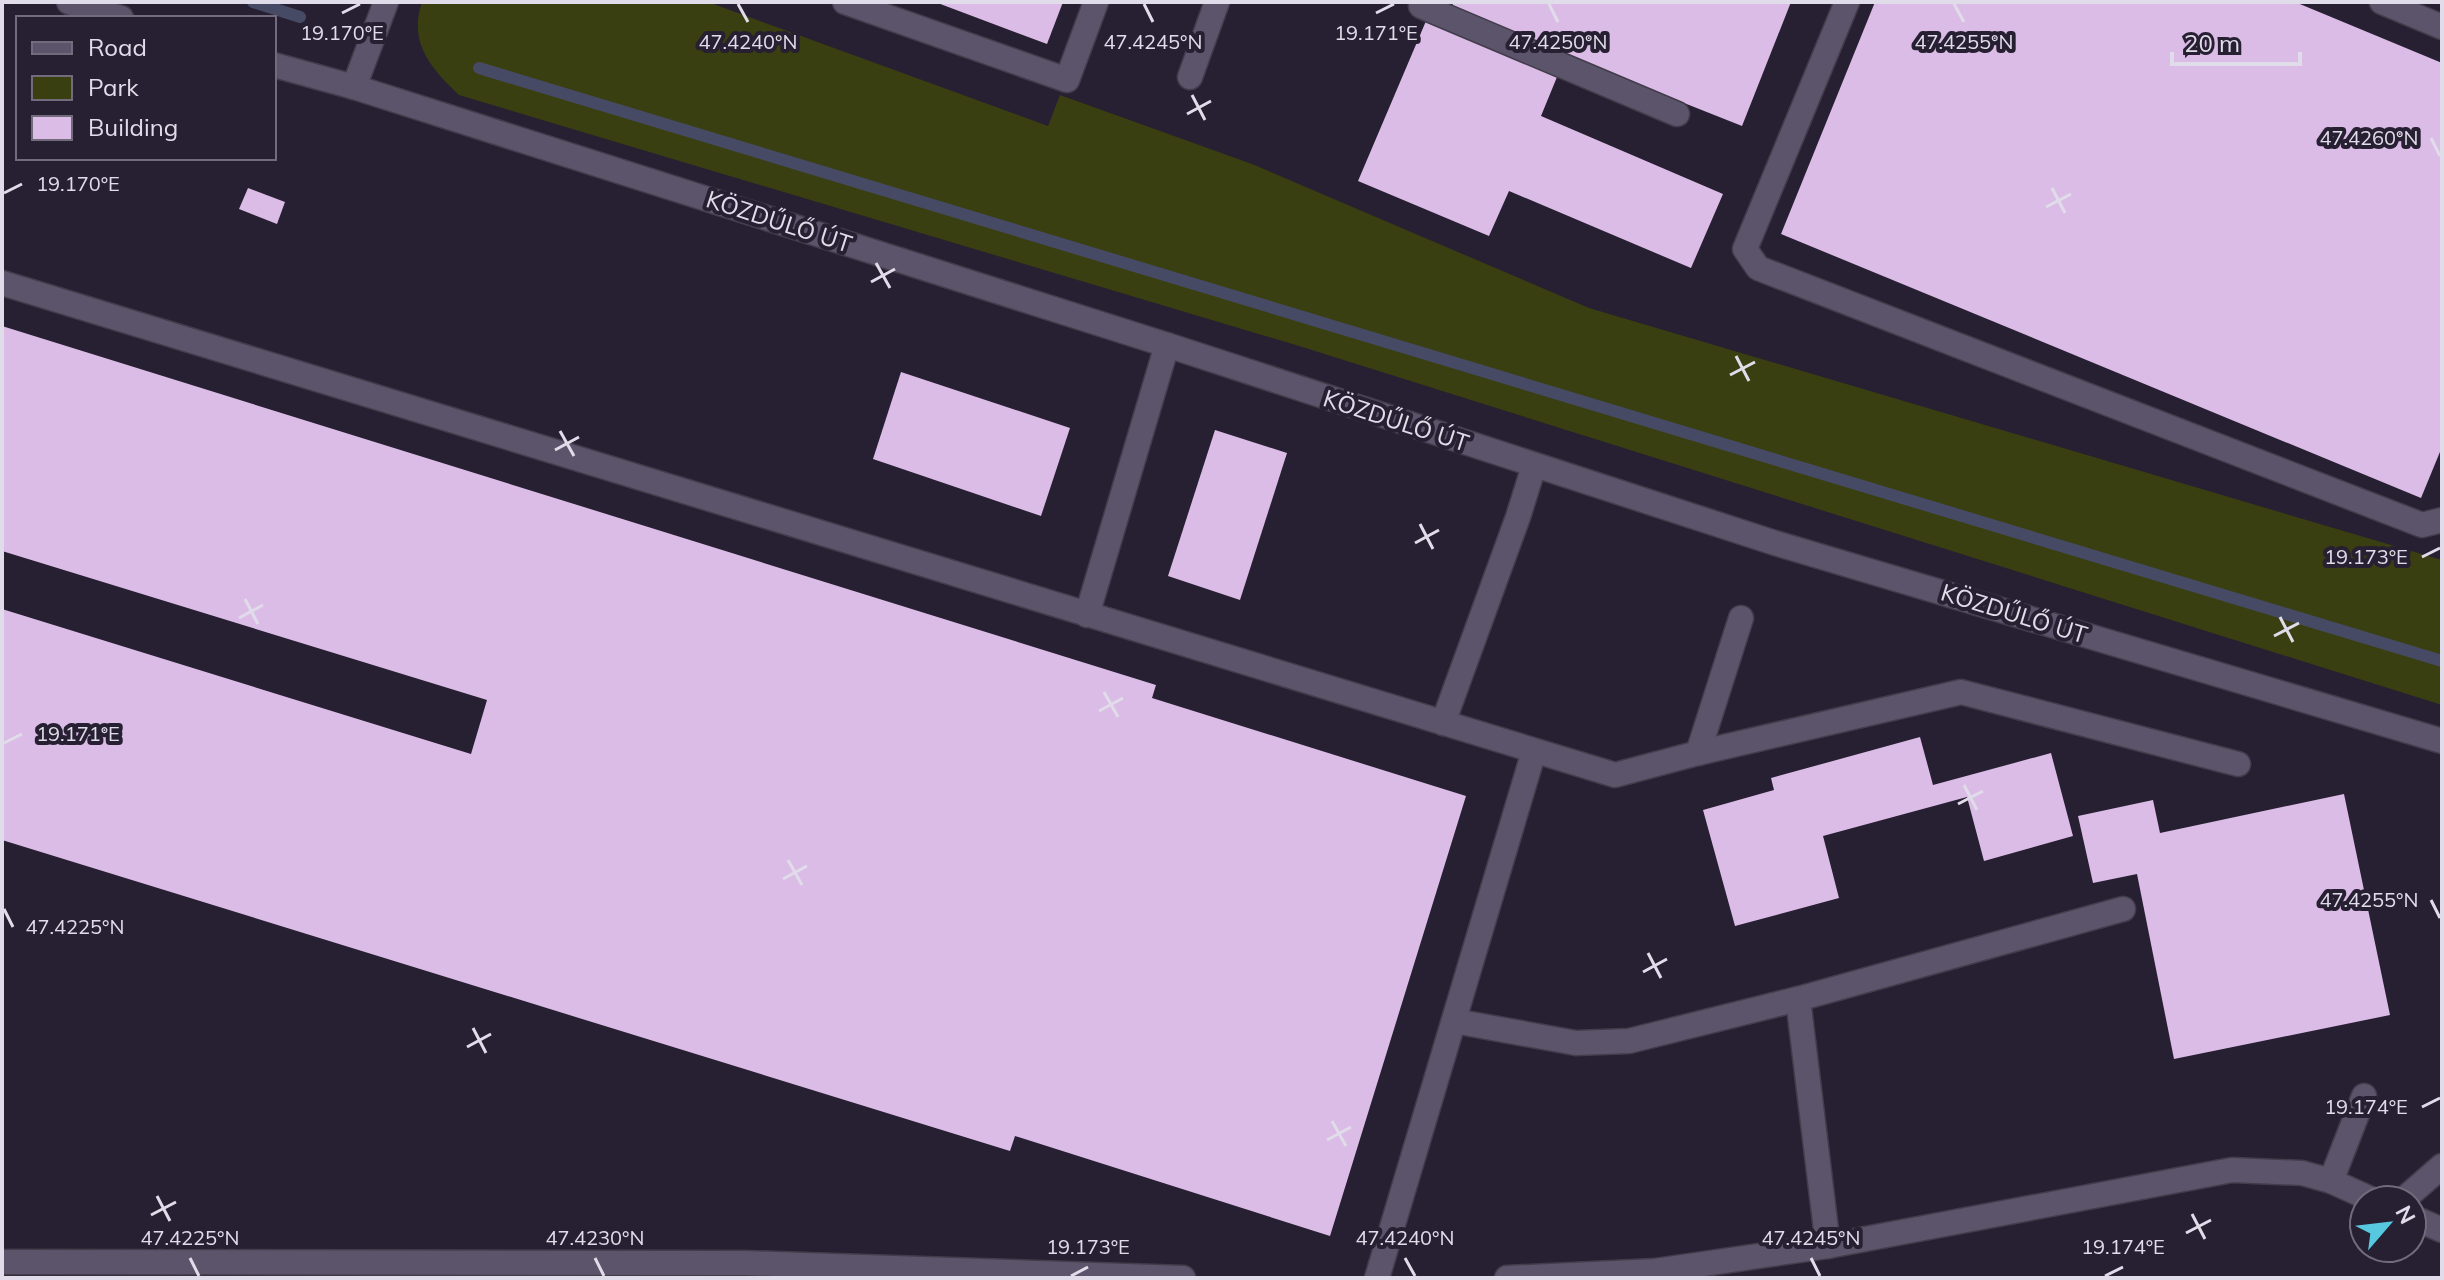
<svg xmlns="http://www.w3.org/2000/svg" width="2444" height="1280" viewBox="0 0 2444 1280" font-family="Mulish,sans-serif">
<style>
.green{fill:#393f11}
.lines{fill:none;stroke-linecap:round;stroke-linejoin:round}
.stream{stroke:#464a65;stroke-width:12}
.building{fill:#dbbce6}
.minor-casing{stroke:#423c4b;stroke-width:27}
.minor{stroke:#5c546a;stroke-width:24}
.ticks{fill:none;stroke:#e1dce9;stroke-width:3}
.labels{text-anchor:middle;stroke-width:8;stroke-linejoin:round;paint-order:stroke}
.street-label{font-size:24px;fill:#e1dce9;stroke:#271f32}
.ticks-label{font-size:20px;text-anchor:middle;fill:#e1dce9;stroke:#271f32;stroke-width:8;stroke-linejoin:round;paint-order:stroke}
</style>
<rect width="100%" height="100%" fill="#271f32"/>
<path class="green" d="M422,2H708L1048,126L1060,95L1252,164L1589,308L2442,560V705L1299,346L459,95C431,68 408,43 422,2Z"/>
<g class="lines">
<g class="stream">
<path d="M253,2L300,17"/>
<path d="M479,68L2442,661"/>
</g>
</g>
<g class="building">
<path d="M935,2H1063L1047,44Z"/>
<path d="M1454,2H1791L1742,126L1450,10Z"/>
<path d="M1875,2H2295L2442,63V447L2421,498L1781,234Z"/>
<path d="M1426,21L1557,77L1541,116L1723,194L1691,268L1509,191L1489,236L1358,181Z"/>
<path d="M248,188L285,202L277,224L239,209Z"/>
<path d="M2,326L1156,685L1152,698L1466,796L1330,1236L1015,1136L1010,1151L2,840V609L471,754L487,700L2,551Z"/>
<path d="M901,372L1070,428L1041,516L873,459Z"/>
<path d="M1215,430L1287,453L1240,600L1168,576Z"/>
<path d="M1920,737L1933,785L2051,753L2073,836L1984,861L1967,797L1823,836L1839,898L1735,926L1703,810L1774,790L1771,778Z"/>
<path d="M2344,794L2390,1015L2174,1059L2137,874L2093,883L2078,816L2153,800L2160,833Z"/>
</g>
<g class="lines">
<defs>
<g id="minor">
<path d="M69,2L121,18"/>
<path d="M845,2L1067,80L1096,2"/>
<path d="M1422,2L1421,6L1677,114"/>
<path d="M1847,2L1745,249L1758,268L2422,525L2442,520"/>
<path d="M2382,2L2442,27"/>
<path d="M274,65L354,87L1167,345L1775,543L2442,741"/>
<path d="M1190,77L1217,2"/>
<path d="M354,87L386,2"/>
<path d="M2,283L1615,775L1698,753L1961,692L2238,764"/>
<path d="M1087,615L1167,345"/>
<path d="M1443,723L1518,517L1534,466"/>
<path d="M1698,753L1741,618"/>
<path d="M1798,999L1828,1246"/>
<path d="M1454,1021L1576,1043L1629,1041L1798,999L2123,909"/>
<path d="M2331,1181L2364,1096"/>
<path d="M2403,1200L2442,1166"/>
<path d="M2412,1217L2442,1230"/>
<path d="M2,1262L745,1263L1183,1278"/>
<path d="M1377,1278L1534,751"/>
<path d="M1507,1278L1655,1271L1828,1246L2232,1170L2302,1173L2331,1181L2373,1200"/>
</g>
</defs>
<use href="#minor" class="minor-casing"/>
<use href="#minor" class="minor"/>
</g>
<path class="ticks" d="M738,4L748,22M1144,4L1153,22M1549,4L1558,22M1954,4L1964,22M342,13L360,4M1376,13L1394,4M1192,95L1205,120M1187,114L1211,101M2431,138L2440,156M2052,188L2065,213M4,193L22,184M2046,207L2071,194M876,263L890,288M871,282L895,269M1736,356L1749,381M1730,375L1755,362M560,431L574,456M555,450L579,437M1420,524L1433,549M1415,543L1439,530M2422,557L2440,548M245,599L258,624M2280,617L2293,642M239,618L263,605M2274,636L2299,623M1104,692L1118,717M1099,711L1123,698M4,743L22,734M1964,785L1977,810M1958,804L1983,791M788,860L802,885M783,879L807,866M2431,900L2440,918M4,909L13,927M1648,953L1661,978M1643,972L1667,959M473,1028L486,1053M467,1047L491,1034M2422,1107L2440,1098M1332,1121L1346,1146M1327,1140L1351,1127M157,1196L170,1221M2192,1214L2205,1239M151,1215L176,1202M2186,1233L2211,1220M190,1258L199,1276M595,1258L604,1276M1405,1258L1415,1276M1811,1258L1820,1276M1071,1276L1088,1267M2105,1276L2123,1267"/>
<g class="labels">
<g class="street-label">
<text transform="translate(779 222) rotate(18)" y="8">KÖZDŰLŐ ÚT</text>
<text transform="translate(1396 421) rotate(18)" y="8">KÖZDŰLŐ ÚT</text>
<text transform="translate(2014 614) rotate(17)" y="8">KÖZDŰLŐ ÚT</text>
</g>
</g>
<g class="ticks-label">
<text x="342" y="40">19.170°E</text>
<text x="1376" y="40">19.171°E</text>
<text x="748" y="49">47.4240°N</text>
<text x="1153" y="49">47.4245°N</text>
<text x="1558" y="49">47.4250°N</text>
<text x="1964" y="49">47.4255°N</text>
<text x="2369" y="145">47.4260°N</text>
<text x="78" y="191">19.170°E</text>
<text x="2366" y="564">19.173°E</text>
<text x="78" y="741">19.171°E</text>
<text x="2369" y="907">47.4255°N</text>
<text x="75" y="934">47.4225°N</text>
<text x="2366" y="1114">19.174°E</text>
<text x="190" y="1245">47.4225°N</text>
<text x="595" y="1245">47.4230°N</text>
<text x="1405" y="1245">47.4240°N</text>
<text x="1811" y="1245">47.4245°N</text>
<text x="1088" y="1254">19.173°E</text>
<text x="2123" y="1254">19.174°E</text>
</g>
<rect width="2444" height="1280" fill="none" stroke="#e1dce9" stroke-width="8"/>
<rect x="16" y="16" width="260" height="144" fill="#271f32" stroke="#716b7b" stroke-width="2"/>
<rect x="32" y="42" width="40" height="12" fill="#5c546a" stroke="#716b7b" stroke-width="2"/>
<text x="88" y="56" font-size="24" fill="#e1dce9">Road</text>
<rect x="32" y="76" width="40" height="24" fill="#393f11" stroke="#716b7b" stroke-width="2"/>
<text x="88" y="96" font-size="24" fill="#e1dce9">Park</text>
<rect x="32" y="116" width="40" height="24" fill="#dbbce6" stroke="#716b7b" stroke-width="2"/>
<text x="88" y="136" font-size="24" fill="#e1dce9">Building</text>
<g transform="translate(2388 1224) rotate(62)"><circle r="38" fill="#271f32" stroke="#716b7b" stroke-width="2"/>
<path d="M0-6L14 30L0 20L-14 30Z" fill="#56c9e0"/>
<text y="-12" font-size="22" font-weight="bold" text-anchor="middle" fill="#e1dce9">N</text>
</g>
<path d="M2172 52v12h128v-12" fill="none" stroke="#e1dce9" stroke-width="4"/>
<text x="2184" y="52" font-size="24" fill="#e1dce9" stroke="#271f32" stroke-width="6" paint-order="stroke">20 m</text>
</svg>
